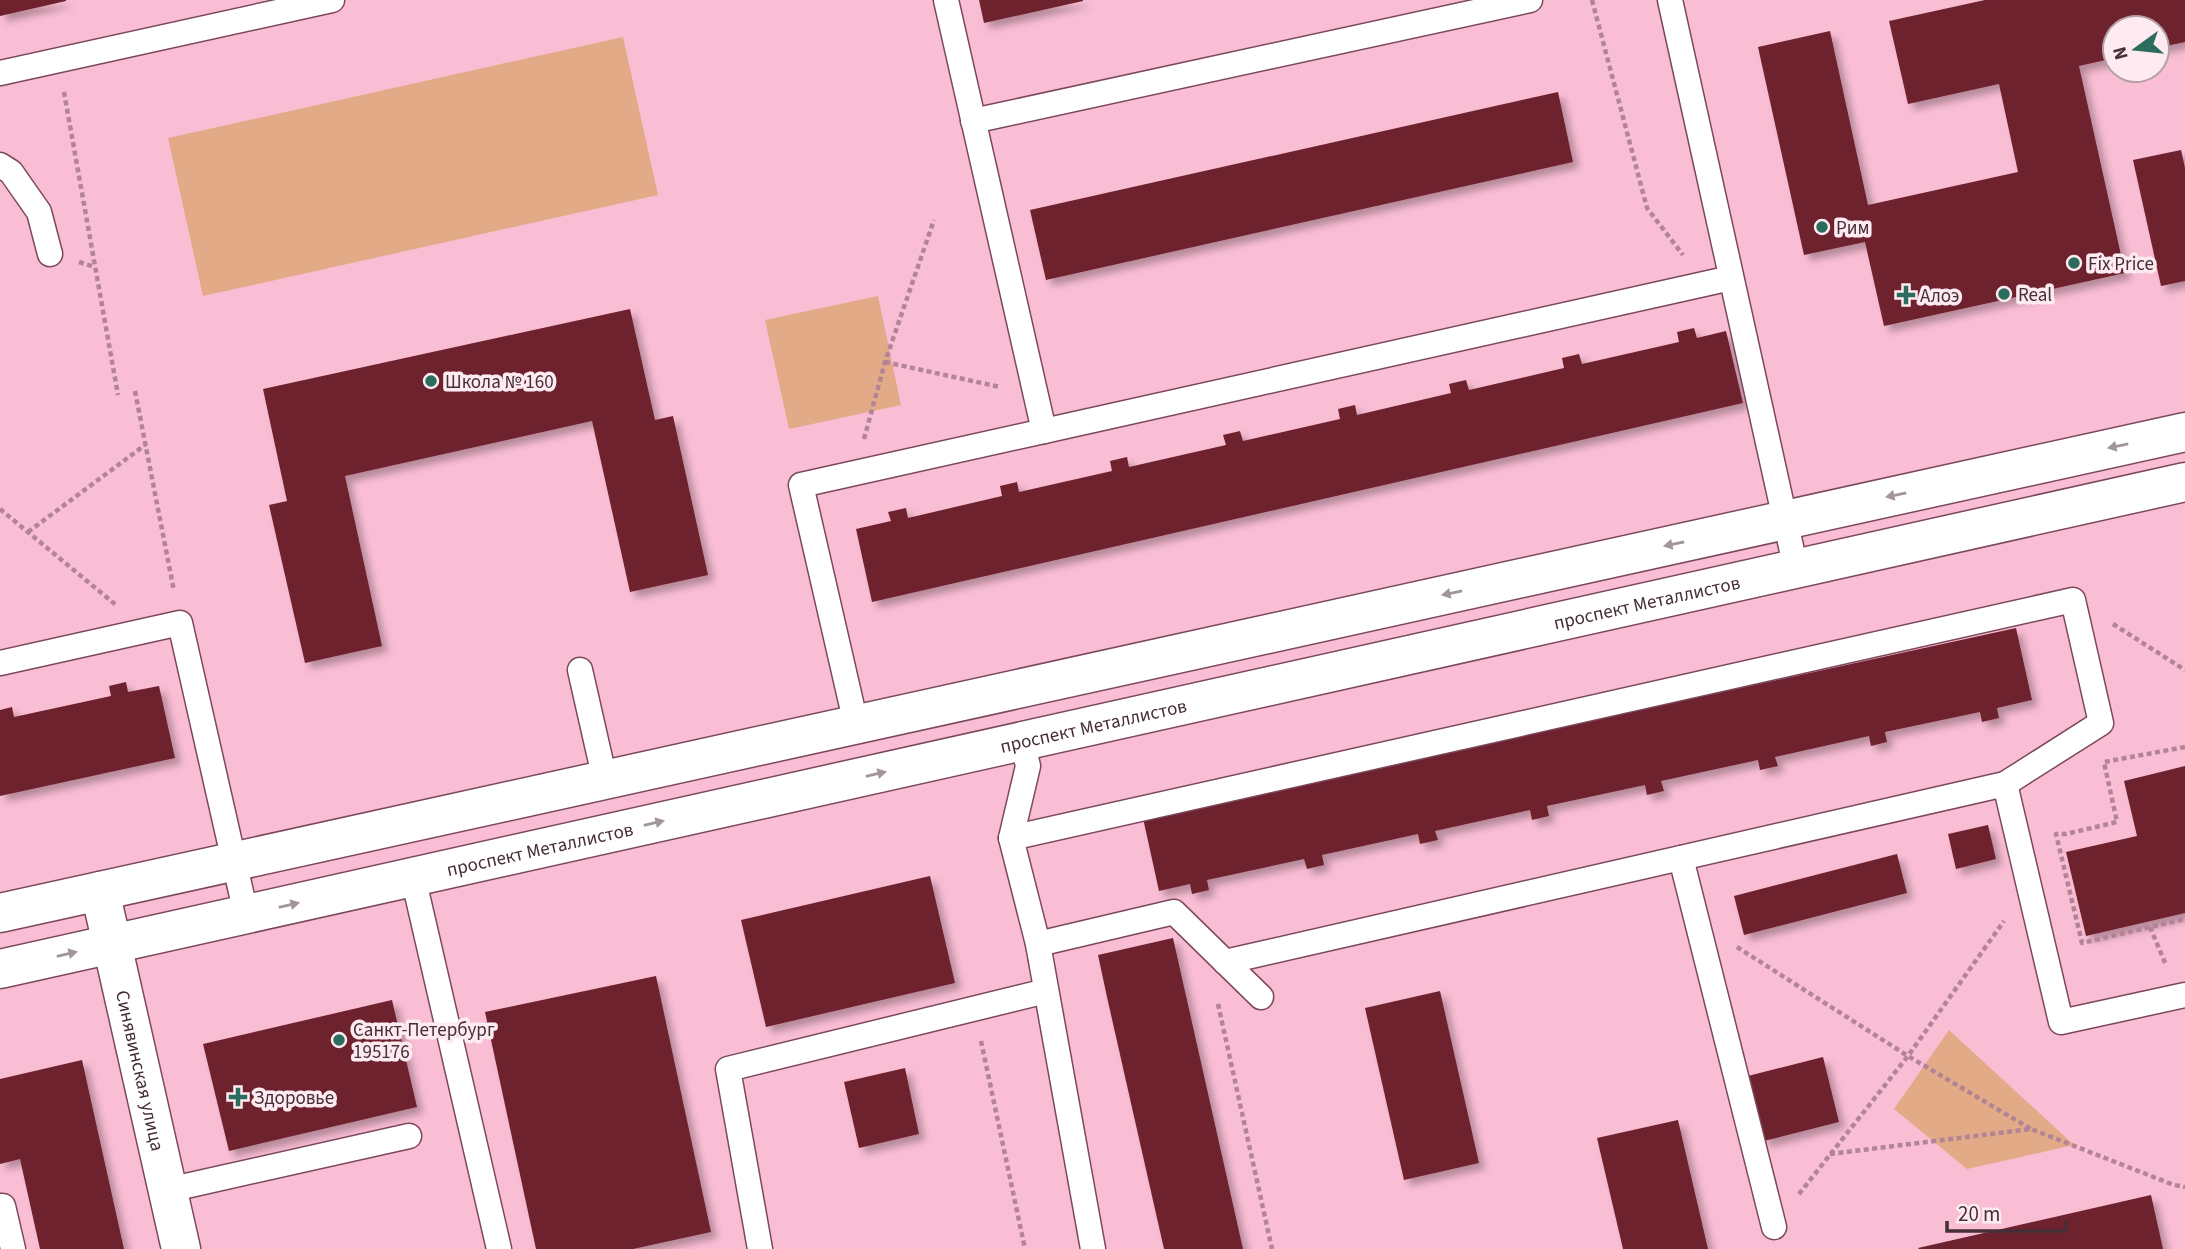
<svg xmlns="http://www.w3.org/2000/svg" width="2185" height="1249" viewBox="0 0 2185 1249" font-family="'Source Sans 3',sans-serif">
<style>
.green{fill:#e2aa86}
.building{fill:#6e212e;filter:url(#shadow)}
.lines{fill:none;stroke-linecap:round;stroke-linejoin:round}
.service-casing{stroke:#7b485d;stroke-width:27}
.minor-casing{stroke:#7b485d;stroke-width:41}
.tertiary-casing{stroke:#7b485d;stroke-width:41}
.path{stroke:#b28496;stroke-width:4.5;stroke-dasharray:5 3.5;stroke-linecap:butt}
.service{stroke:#fff;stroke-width:24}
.minor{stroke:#fff;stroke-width:38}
.tertiary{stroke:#fff;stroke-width:38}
.oneway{fill:#a2969b}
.poi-dot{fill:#2b6c5c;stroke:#feebf2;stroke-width:2.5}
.labels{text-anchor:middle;stroke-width:7;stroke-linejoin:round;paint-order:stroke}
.poi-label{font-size:19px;fill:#462e37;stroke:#feebf2;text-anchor:start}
.street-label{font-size:19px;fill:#462e37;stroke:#feebf2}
</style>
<defs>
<filter id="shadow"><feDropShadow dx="6" dy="6" stdDeviation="3.5" flood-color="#0004"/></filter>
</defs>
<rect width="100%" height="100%" fill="#f9bdd4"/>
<g class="green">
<path d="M623,37L658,195L203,296L168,138Z"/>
<path d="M878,296L901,405L789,429L765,320Z"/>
<path d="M1949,1030L2074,1145L1967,1169L1894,1109Z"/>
</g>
<g class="building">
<path d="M0,0H66V1L0,16Z"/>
<path d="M979,0H1083V1L984,23Z"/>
<path d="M1985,0H2185V42L2157,48V28H2115V58L2079,66L2125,273L1884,326L1865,242L1804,255L1758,47L1830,31L1868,205L2018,172L1999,84L1908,104L1889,21Z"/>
<path d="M1558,92L1573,162L1046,280L1030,210Z"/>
<path d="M2181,150L2185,168V281L2161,286L2133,160Z"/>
<path d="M630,309L655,420L673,416L708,575L630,592L592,421L345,476L382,646L305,663L269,505L287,501L263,389Z"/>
<path d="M1694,328L1697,338L1726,331L1743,403L872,602L856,529L891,521L888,512L906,508L908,518L1002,496L1000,486L1017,482L1019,492L1112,471L1110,461L1127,457L1129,467L1226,445L1223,435L1240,431L1243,441L1340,419L1338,409L1355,405L1357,415L1451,393L1449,384L1466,380L1469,390L1564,368L1562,358L1579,354L1582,364L1679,342L1677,332Z"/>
<path d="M2016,628L2032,700L1997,708L1999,718L1982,722L1980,712L1885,732L1887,742L1871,746L1869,736L1775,757L1778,766L1760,770L1758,760L1661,781L1664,791L1647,795L1645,785L1547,806L1549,816L1532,820L1530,810L1435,831L1438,840L1420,844L1418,834L1322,855L1324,865L1307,869L1304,859L1207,880L1209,890L1192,894L1190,884L1159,891L1143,818Z"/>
<path d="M126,682L128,692L159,686L175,758L0,796V710L12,707L14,717L111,696L109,686Z"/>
<path d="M2185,766V913L2086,936L2066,852L2137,836L2124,781Z"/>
<path d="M1988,825L1996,859L1956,869L1948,834Z"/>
<path d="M1897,854L1907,893L1744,935L1734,896Z"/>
<path d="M930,876L955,983L766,1027L741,920Z"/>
<path d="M1173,938L1243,1249H1164L1107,997L1098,955Z"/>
<path d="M656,976L711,1232L633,1249H536L485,1012Z"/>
<path d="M1440,991L1479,1163L1404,1180L1365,1008Z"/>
<path d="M392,1000L417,1107L229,1151L203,1044Z"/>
<path d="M1823,1057L1839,1122L1764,1141L1748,1076Z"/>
<path d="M82,1060L124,1249H40L20,1159L0,1164V1079Z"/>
<path d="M905,1068L919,1134L859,1148L844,1082Z"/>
<path d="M1678,1120L1708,1249H1623L1597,1138Z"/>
<path d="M2151,1195L2163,1249H1919L1918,1248Z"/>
</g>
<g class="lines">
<defs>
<g id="service">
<path d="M1670,0L1796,569"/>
<path d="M0,73L332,0"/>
<path d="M973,121L1530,0"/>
<path d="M0,165L11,172L39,212L50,254"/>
<path d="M1044,431L1731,278"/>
<path d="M0,663L180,623L246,914"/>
<path d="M580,670L605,780"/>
<path d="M856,724L801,485L1044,431L946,0"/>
<path d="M1022,741L1028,766L1011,838L1038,944L1093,1249"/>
<path d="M2005,784L2061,1022L2185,995"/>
<path d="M1011,838L2073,600L2101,723L2005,784L1225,962"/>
<path d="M1681,858L1774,1227"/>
<path d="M413,877L499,1249"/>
<path d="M1038,944L1174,912L1261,997"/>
<path d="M168,1190L409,1136"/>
<path d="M0,1206H3L13,1249"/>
<path d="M760,1249L728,1069L1046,991"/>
</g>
<g id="minor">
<path id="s1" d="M100,891L181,1249"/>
</g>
<g id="tertiary">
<path d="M0,913L2185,432"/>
<path id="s2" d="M0,969L2185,482"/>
</g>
</defs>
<use href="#service" class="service-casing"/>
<use href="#minor" class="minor-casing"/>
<use href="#tertiary" class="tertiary-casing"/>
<g class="path">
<path d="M1592,0L1647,208L1683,255"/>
<path d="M64,92L118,395"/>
<path d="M79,262L95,267"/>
<path d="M885,362L1000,387"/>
<path d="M135,391L174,591"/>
<path d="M864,439L885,362L934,220"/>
<path d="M0,509L116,605"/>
<path d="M28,532L145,445"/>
<path d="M2113,624L2185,670"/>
<path d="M2185,747L2104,762L2117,822L2066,834H2056L2082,943L2185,919"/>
<path d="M2150,927L2166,965"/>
<path d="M1737,947L1908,1056L2031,1129"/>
<path d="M1218,1004L1272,1249"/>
<path d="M981,1041L1025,1249"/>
<path d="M1830,1154L2031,1129L2174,1185L2185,1187"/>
<path d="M1799,1194L1908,1056L2004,921"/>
</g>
<use href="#service" class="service"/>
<use href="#minor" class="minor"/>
<use href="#tertiary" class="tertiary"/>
</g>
<defs><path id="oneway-solid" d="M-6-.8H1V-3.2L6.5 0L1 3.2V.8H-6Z" transform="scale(1.75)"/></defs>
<g class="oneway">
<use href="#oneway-solid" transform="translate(2118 446) rotate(168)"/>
<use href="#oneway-solid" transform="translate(1896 495) rotate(168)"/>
<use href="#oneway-solid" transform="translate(1674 544) rotate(168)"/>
<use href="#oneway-solid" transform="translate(1452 593) rotate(168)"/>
<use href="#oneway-solid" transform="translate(876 774) rotate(-13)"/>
<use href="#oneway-solid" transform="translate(654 823) rotate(-13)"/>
<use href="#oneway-solid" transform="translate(289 905) rotate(-13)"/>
<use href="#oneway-solid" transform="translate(67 954) rotate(-13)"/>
</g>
<g class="poi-dot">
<circle cx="1822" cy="227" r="7"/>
<circle cx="2074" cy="263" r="7"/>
<circle cx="2004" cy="294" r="7"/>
<path d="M1902.5 284.5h7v7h7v7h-7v7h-7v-7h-7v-7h7z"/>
<circle cx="431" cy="381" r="7"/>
<circle cx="339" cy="1040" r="7"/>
<path d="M234.5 1086.5h7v7h7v7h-7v7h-7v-7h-7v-7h7z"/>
</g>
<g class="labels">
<g class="poi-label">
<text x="1836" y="234">Рим</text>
<text x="2088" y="270">Fix Price</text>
<text x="2018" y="301">Real</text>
<text x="1920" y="302">Алоэ</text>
<text x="445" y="388">Школа № 160</text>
<text x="353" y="1036">Санкт-Петербург<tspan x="353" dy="22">195176</tspan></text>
<text x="254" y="1104">Здоровье</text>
</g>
<g class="street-label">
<text dy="7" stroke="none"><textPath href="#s2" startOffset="1687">проспект Металлистов</textPath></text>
<text dy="7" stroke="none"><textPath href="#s2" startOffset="1120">проспект Металлистов</textPath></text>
<text dy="7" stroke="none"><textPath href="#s2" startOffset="553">проспект Металлистов</textPath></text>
<text dy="7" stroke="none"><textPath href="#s1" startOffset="184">Синявинская улица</textPath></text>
</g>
</g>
<g transform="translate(2136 49) rotate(255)"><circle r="33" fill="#feebf2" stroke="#b49fa7" stroke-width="2"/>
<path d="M0-5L12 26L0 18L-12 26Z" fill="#2b6c5c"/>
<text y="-10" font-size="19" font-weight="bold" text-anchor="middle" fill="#462e37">N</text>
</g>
<path d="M1947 1221v10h119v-10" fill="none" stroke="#462e37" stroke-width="3.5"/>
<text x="1958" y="1221" font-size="21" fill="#462e37" stroke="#feebf2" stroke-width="5" paint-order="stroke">20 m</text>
</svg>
